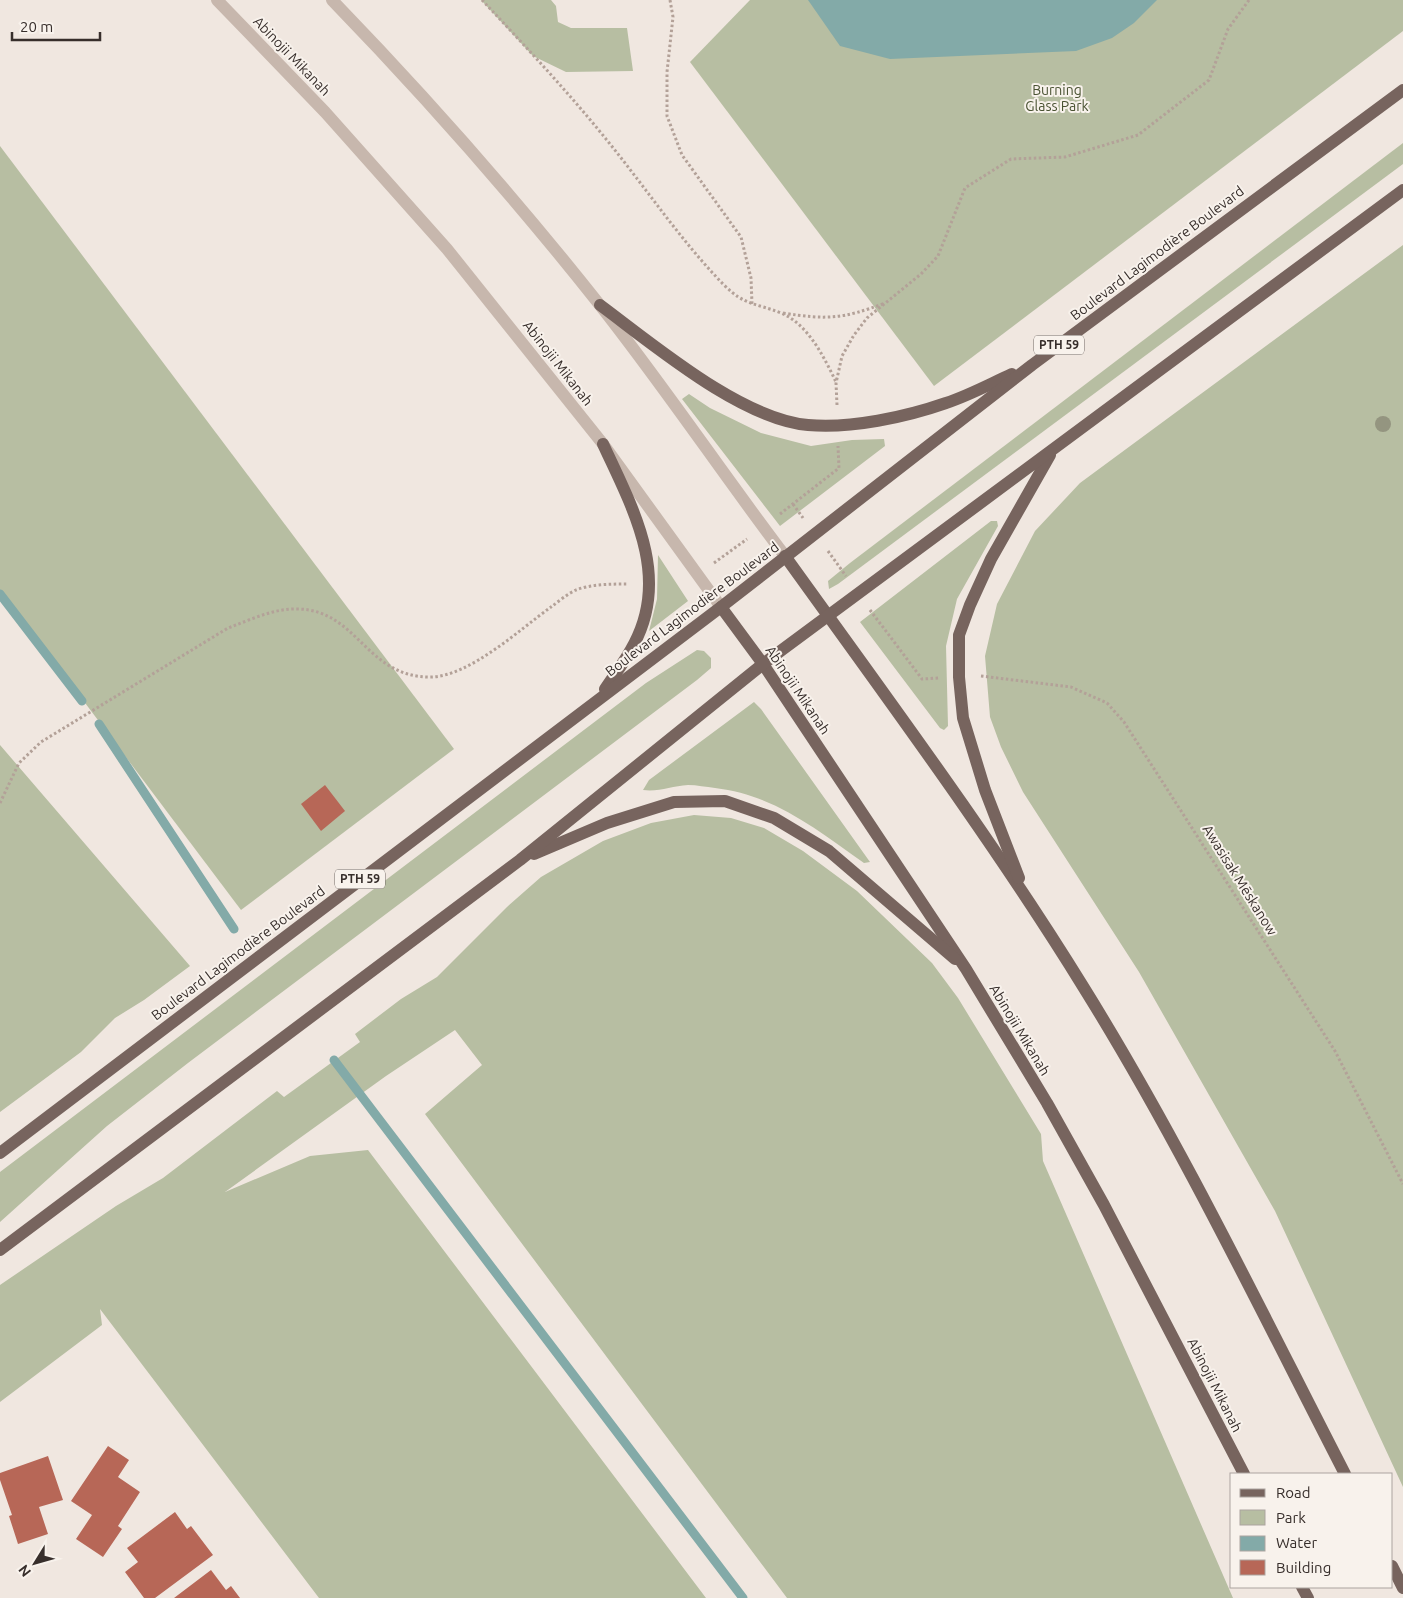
<svg xmlns="http://www.w3.org/2000/svg" width="1403" height="1598" viewBox="0 0 1403 1598" font-family="Ubuntu,sans-serif">
<style>
.green{fill:#b7bea2}
.water{fill:#83aaa8}
.lines{fill:none;stroke-linecap:round;stroke-linejoin:round}
.stream{stroke:#83aaa8;stroke-width:9}
.building{fill:#b76757}
.path{stroke:#b3a198;stroke-width:3;stroke-dasharray:2.5 2.5;stroke-linecap:butt}
.tertiary{stroke:#c7b7ad;stroke-width:12}
.primary{stroke:#77645e;stroke-width:12}
.tree{fill:#949580}
.labels{text-anchor:middle;stroke-width:4;stroke-linejoin:round;paint-order:stroke}
.shield{fill:#f8f2ec;stroke:#716965;stroke-width:1}
.shield-label{font-size:12px;font-weight:bold;fill:#372e2b}
.street-label{font-size:14px;fill:#372e2b;stroke:#f8f2ec}
.park-label{font-size:14px;fill:#495232;stroke:#f8f2ec}
</style>
<rect width="100%" height="100%" fill="#f0e7e0"/>
<g class="green">
<path d="M481,0H551L556,6L558,22L571,28H627L633,71L566,72L533,56Z"/>
<path d="M750,0H1403V31L934,386L690,62Z"/>
<path d="M1403,143V164L838,584L829,589L828,581L850,563Z"/>
<path d="M0,146L454,749L241,910L0,590Z"/>
<path d="M1403,245V1487L1275,1211L1139,972L1023,792L1001,747L990,717L985,656L997,604L1035,531L1080,483Z"/>
<path d="M689,394L710,408L761,433L811,446L852,440L884,439L885,446L780,526L682,399Z"/>
<path d="M991,521H997L998,526L957,599L946,646L948,726L944,730L940,728L860,622Z"/>
<path d="M658,555L688,601L649,631L657,599Z"/>
<path d="M697,650L704,651L711,658V668L697,680L188,1063L107,1126L0,1222V1172L646,683Z"/>
<path d="M754,702L761,709L870,862L864,863C816,829 774,795 715,788C706,787 697,785 688,785C672,786 659,792 643,790L649,780Z"/>
<path d="M0,745L190,966L144,1000L115,1018L81,1052L0,1112Z"/>
<path d="M694,815L731,818L764,828L803,851L857,891L932,963L958,998L1041,1134L1043,1161L1233,1598H787L425,1114L482,1065L455,1030L386,1076L225,1192L310,1156L368,1150L706,1598H319L100,1309L102,1325L0,1402V1285L116,1206L163,1178L277,1091L284,1097L360,1042L355,1034L401,999L437,977L507,907L541,877L603,841L651,823Z"/>
</g>
<path class="water" d="M808,0H1157L1134,23L1112,38L1076,51L890,59L840,46Z"/>
<g class="lines">
<g class="stream">
<path d="M0,594L82,701"/>
<path d="M99,724L234,929"/>
<path d="M334,1060L743,1598"/>
</g>
</g>
<g class="building">
<path d="M325,785L345,811L321,831L301,804Z"/>
<path d="M108,1446L129,1460L118,1477L140,1492L118,1526L122,1529L103,1557L76,1539L92,1515L71,1501Z"/>
<path d="M48,1456L63,1500L39,1507L48,1534L18,1544L9,1516L12,1515L0,1480V1473Z"/>
<path d="M175,1512L187,1529L191,1526L213,1555L155,1598H144L125,1572L138,1562L127,1548Z"/>
<path d="M211,1570L226,1590L231,1586L240,1598H174Z"/>
</g>
<g class="lines">
<g class="path">
<path d="M482,0C526,47 570,94 610,144C648,191 682,242 724,285C745,306 756,303 781,313C808,324 824,357 836,382"/>
<path d="M670,0L673,17L667,72V116L682,155L741,237L751,278L752,304"/>
<path d="M783,313C827,320 843,319 885,303"/>
<path d="M837,405L836,383L842,356L854,335L867,318L921,274L938,256L965,188L1011,159L1065,157L1138,135L1209,80L1228,29L1249,0"/>
<path d="M793,504L803,518"/>
<path d="M780,514L839,468L838,446"/>
<path d="M828,551L846,576"/>
<path d="M714,563L747,539"/>
<path d="M870,610L922,679L939,678"/>
<path d="M981,676L1071,687L1107,703L1124,722L1335,1051L1403,1184"/>
<path d="M0,803L19,763L41,742L228,628C250,620 274,608 298,609C358,610 366,678 431,677C470,676 519,630 551,607C558,602 567,594 576,590C591,584 612,584 628,584"/>
</g>
<g class="tertiary">
<path d="M217,0L325,112L447,249L603,444L721,607"/>
<path d="M332,0C426,97 515,198 599,304C664,386 722,473 785,556"/>
</g>
<g class="primary">
<path d="M600,305C654,345 741,419 808,425C850,429 906,417 946,403C968,396 990,384 1012,374"/>
<path d="M603,444C632,507 671,575 634,644C626,660 615,674 605,689"/>
<path d="M785,556C887,698 992,839 1084,988C1181,1144 1261,1311 1345,1474"/>
<path d="M721,607L763,664L966,969L1047,1103L1104,1205L1244,1474"/>
<path d="M534,854L607,823L674,802L725,801L774,818L829,851L955,959"/>
<path d="M1019,878L985,790L963,718L959,677V635L970,605L991,559L1050,455"/>
<path d="M0,1153L721,607L1032,365L1403,90"/>
<path d="M0,1250L520,860L763,664L1403,190"/>
<path d="M1392,1566L1403,1588"/>
<path d="M1302,1587L1308,1598"/>
</g>
</g>
<circle class="tree" cx="1383" cy="424" r="8"/>
<g class="labels">
<g class="shield">
<rect x="1034" y="335.5" width="50" height="19" rx="4"/>
<rect x="335" y="869.5" width="50" height="19" rx="4"/>
</g>
<g class="shield-label">
<text x="1059" y="349">PTH 59</text>
<text x="360" y="883">PTH 59</text>
</g>
<g class="street-label">
<text transform="translate(292 56) rotate(46)" y="5">Abinojii Mikanah</text>
<text transform="translate(1157 253) rotate(-37)" y="5">Boulevard Lagimodière Boulevard</text>
<text transform="translate(558 363) rotate(52)" y="5">Abinojii Mikanah</text>
<text transform="translate(692 609) rotate(-37)" y="5">Boulevard Lagimodière Boulevard</text>
<text transform="translate(798 690) rotate(56)" y="5">Abinojii Mikanah</text>
<text transform="translate(1240 880) rotate(58)" y="5">Awasisak Mēskanow</text>
<text transform="translate(238 953) rotate(-37)" y="5">Boulevard Lagimodière Boulevard</text>
<text transform="translate(1020 1030) rotate(59)" y="5">Abinojii Mikanah</text>
<text transform="translate(1215 1385) rotate(63)" y="5">Abinojii Mikanah</text>
</g>
<g class="park-label">
<text x="1057" y="95">Burning<tspan x="1057" dy="16">Glass Park</tspan></text>
</g>
</g>
<rect x="1230" y="1473" width="162" height="115" fill="#f8f2ec" stroke="#aba49f"/>
<rect x="1240" y="1489" width="25" height="8" fill="#77645e" stroke="#aba49f"/>
<text x="1276" y="1498" font-size="15" fill="#372e2b">Road</text>
<rect x="1240" y="1510" width="25" height="15" fill="#b7bea2" stroke="#aba49f"/>
<text x="1276" y="1523" font-size="15" fill="#372e2b">Park</text>
<rect x="1240" y="1536" width="25" height="15" fill="#83aaa8" stroke="#aba49f"/>
<text x="1276" y="1548" font-size="15" fill="#372e2b">Water</text>
<rect x="1240" y="1560" width="25" height="15" fill="#b76757" stroke="#aba49f"/>
<text x="1276" y="1573" font-size="15" fill="#372e2b">Building</text>
<g transform="translate(35 1563) rotate(233)" stroke="#f8f2ec" stroke-width="4" paint-order="stroke">
<path d="M0-4L9 19L0 12L-9 19Z" fill="#372e2b"/>
<text y="-8" font-size="14" font-weight="bold" text-anchor="middle" fill="#372e2b">N</text>
</g>
<path d="M12 32v8h88v-8" fill="none" stroke="#372e2b" stroke-width="2.5"/>
<text x="20" y="32" font-size="15" fill="#372e2b" stroke="#f8f2ec" stroke-width="4" paint-order="stroke">20 m</text>
</svg>
